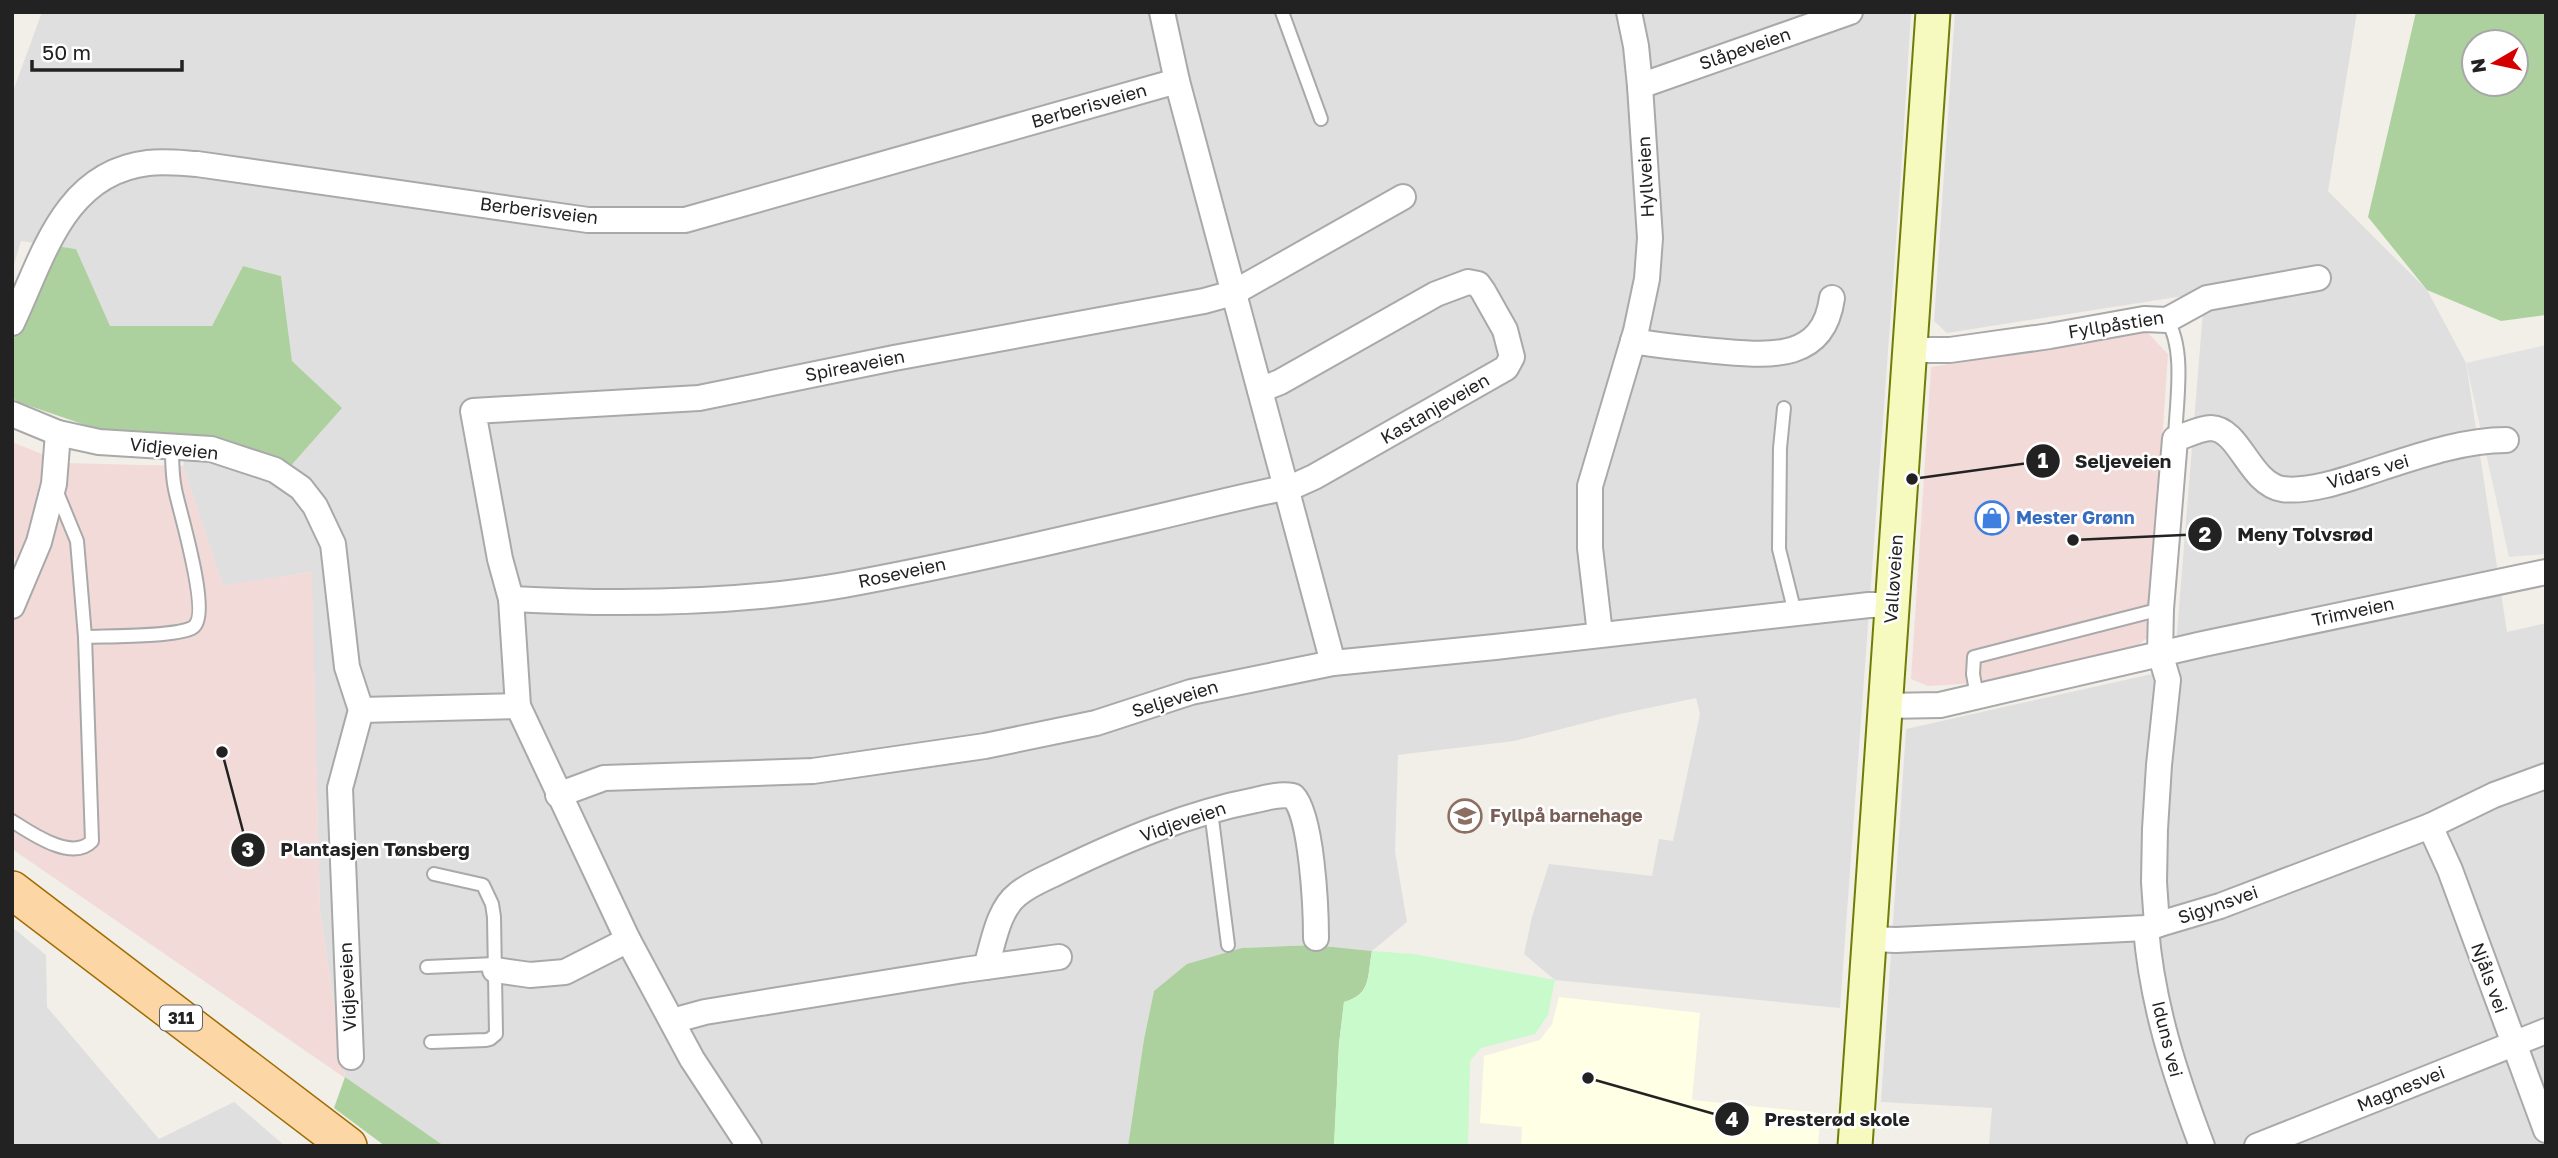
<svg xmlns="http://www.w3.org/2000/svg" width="2558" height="1158" viewBox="0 0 2558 1158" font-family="'Golos Text',sans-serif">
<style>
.residential{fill:#e0dfdf}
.commercial{fill:#f2dad9}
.education{fill:#ffffe5}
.forest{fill:#add19e;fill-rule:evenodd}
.park{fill:#c8facc}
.parking{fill:#e2e2e2}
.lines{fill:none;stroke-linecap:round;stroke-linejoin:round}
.lane-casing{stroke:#a9a9a9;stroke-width:16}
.street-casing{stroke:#a9a9a9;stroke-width:28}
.secondary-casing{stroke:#707d05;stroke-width:37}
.primary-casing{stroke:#a06b00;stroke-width:40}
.lane{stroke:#fff;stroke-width:12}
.street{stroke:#fff;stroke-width:24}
.secondary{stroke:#f7fabf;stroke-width:33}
.primary{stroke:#fcd6a4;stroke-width:37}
.labels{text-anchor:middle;stroke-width:5;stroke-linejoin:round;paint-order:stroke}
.shield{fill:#fff;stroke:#646464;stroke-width:2}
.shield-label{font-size:16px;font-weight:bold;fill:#222}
.street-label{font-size:18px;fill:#222;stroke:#fff}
.shop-label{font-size:18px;font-weight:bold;fill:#366cbe;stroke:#fff;text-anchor:start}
.education-label{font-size:18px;font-weight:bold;fill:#785e54;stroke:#fff;text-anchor:start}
.leader{fill:none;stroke:#222;stroke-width:2.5}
.callout-dot{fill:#222;stroke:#fff;stroke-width:2.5}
.mark-label{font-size:21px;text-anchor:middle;font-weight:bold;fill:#fff}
.callout-label{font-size:19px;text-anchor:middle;font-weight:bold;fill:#222;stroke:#fff;stroke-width:5;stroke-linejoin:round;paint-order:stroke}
</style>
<rect width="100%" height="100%" fill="#f2efe9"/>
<g class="residential">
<path d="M42,12H1911L1901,173L1840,1008L1555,980L1524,954L1532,917L1549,864L1652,876L1659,839L1673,841L1700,714L1696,698L1620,714L1514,741L1398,755L1395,852L1407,922L1372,951L1314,945L1242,948L1154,991L1144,1039L1128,1146H441L345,1077L320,911L311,572L223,586L183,466L188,439L341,408L292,361L281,276L243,266L212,326H109L76,249L21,241L12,271V94Z"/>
<path d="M1955,12H2357L2328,191L2427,290L2466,363L2507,632L2546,623V1146H1989L1992,1108L1881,1102L1906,729L2174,669L2203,311L2196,294L1947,333L1934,321Z"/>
<path d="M12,927L46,955L47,1007L159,1139L234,1102L285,1146H12Z"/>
</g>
<g class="commercial">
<path d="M2146,331L2168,354L2149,636L2134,649L1994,682L1928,686L1911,679L1931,367Z"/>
<path d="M12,442L64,463L183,466L223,585L312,572L320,911L345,1078L12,849V567L16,559L12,551Z"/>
</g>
<path class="education" d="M1559,997L1700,1013L1692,1100L1820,1113L1818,1146H1521L1522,1127L1480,1123L1484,1056L1540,1040L1552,1024Z"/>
<g class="forest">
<path d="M2416,12H2546V315L2501,321L2427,290L2368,217ZM2474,42H2516V84H2474Z"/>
<path d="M56,246L76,249L110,326H212L243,266L281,276L292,361L342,408L287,470L188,439L94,428L18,402L12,398V343Z"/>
<path d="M1314,945L1372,951C1367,976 1372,994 1344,1002L1339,1044L1334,1146H1128L1144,1039L1154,991L1187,964L1242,948Z"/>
<path d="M345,1077L444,1146H385L334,1108Z"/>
</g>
<path class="park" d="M1372,951L1414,954L1555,980L1548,1015L1535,1034L1481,1048L1470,1061L1468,1146H1334L1339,1044L1344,1002C1372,995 1367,976 1372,951Z"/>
<path class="parking" d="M2546,345V554L2509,557L2466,363Z"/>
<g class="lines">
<defs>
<g id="lane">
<path d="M1282,12L1321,119"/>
<path d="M2167,320C2186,350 2176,403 2175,439"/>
<path d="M1784,408L1780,448L1779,549L1795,613"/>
<path d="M85,637C110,636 173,637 192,628C213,617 179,511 175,489C172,475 172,460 172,446"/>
<path d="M1977,697L1973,674L1974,657L2161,609"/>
<path d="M1211,811L1228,945"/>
<path d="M12,821C31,833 72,862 92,841L85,637L77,541L56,490"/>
<path d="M427,967L495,964"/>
<path d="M431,1042L486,1040L490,1039L496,1034L494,917L492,904L483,885L434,874"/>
</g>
<g id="street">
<path d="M1162,12L1177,81L1333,663"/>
<path d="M1640,86L1850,12"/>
<path d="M12,323C43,258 63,173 148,163C164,161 181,163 197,164L588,220H685L1177,81"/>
<path d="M1633,341C1661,346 1688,348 1715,351C1765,355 1823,364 1832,298"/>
<path d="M1909,350H1950L2050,336L2144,319L2167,320L2207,298L2318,278"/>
<path d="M12,414L58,433L99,442L211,449L275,470L301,488L315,506L333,544L347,667L361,710L340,788L351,1057"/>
<path d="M511,599C622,605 734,604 844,585C948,566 1051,542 1154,518C1201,507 1247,495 1294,486L1314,477L1506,368L1512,357L1505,330L1483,291L1478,284L1468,282L1436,294L1280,382L1260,390"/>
<path d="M12,606L39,542L54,484L58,433"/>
<path d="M1600,634L1590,548V486L1636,331L1647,279L1650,238L1640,86L1636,46L1629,12"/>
<path d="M1885,706L1940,705L2203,644L2546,572"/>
<path d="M361,710L518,706"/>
<path d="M558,795L604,778L813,771L985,746L1096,723L1191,692L1333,663L1495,647L1869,605H1892"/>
<path d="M2430,826L2450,870L2546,1130"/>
<path d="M2157,925L2154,882L2155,829L2159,765L2168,680L2160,653L2161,609L2175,439C2185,436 2200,428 2211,428C2240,429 2249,483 2282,489C2312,493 2353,477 2381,468C2421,455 2465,440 2506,440"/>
<path d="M2146,928C2152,1004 2175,1075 2202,1146"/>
<path d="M1870,939L1896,940L2146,928L2220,906L2430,826L2494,795L2546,776"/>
<path d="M986,967C993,944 998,909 1018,894C1030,884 1046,878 1060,871C1122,841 1188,813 1256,800C1268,797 1280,794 1293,796C1312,815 1316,909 1316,938"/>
<path d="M495,970L530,975L565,972L628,940"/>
<path d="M672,1021L705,1012L964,970L1059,957"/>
<path d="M749,1146L692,1059L628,940L518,706L511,599L500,559L473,411L699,398L894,358L1204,301L1233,293L1403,197"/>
<path d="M2257,1146L2546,1031"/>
</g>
<path id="secondary" d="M1855,1146L1933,12"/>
<path id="primary" d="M12,890L348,1146"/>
</defs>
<use href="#lane" class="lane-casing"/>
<use href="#street" class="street-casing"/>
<use href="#secondary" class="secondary-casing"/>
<use href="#primary" class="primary-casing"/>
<use href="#lane" class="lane"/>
<use href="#street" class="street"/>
<use href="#secondary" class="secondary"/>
<use href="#primary" class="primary"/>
</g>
<defs>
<symbol id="shop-ring" viewBox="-11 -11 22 22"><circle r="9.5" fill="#fff" stroke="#3f7fe0" stroke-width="1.5"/><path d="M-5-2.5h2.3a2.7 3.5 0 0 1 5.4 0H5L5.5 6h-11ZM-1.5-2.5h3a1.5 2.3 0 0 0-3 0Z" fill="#3f7fe0"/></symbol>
<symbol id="school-ring" viewBox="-11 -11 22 22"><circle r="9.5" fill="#fff" stroke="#8d6e63" stroke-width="1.5"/><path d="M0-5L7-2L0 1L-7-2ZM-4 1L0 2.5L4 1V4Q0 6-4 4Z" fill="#8d6e63"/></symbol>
</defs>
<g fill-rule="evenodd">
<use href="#shop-ring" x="1973" y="499" width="38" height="38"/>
<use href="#school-ring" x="1446" y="797" width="38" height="38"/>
</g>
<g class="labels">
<rect class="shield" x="160" y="1005.5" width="42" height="25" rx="5"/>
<g class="shield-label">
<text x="181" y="1024">311</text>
</g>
<g class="street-label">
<text transform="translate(1745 49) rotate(-19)" y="6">Slåpeveien</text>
<text transform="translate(1089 106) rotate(-16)" y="6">Berberisveien</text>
<text transform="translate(1646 177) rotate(-93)" y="6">Hyllveien</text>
<text transform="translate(539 211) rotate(7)" y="6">Berberisveien</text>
<text transform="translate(2116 325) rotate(-9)" y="6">Fyllpåstien</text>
<text transform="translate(855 366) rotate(-11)" y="6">Spireaveien</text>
<text transform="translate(1435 409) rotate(-30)" y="6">Kastanjeveien</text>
<text transform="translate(174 449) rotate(6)" y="6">Vidjeveien</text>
<text transform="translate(2368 472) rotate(-16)" y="6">Vidars vei</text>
<text transform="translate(902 573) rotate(-12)" y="6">Roseveien</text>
<text transform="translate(1894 579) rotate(-86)" y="6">Valløveien</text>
<text transform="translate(2353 612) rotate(-12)" y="6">Trimveien</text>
<text transform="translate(1175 699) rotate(-17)" y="6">Seljeveien</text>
<text transform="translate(1183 822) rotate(-19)" y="6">Vidjeveien</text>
<text transform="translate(2218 905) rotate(-19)" y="6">Sigynsvei</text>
<text transform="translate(2489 978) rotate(70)" y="6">Njåls vei</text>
<text transform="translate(348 987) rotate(-93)" y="6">Vidjeveien</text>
<text transform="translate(2167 1039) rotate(76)" y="6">Iduns vei</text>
<text transform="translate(2401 1089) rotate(-22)" y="6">Magnesvei</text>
</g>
<g class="shop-label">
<text x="2016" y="524">Mester Grønn</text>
</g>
<g class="education-label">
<text x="1490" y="822">Fyllpå barnehage</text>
</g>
</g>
<path class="leader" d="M1912 479L2043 461M2073 540L2205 534M222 752L248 850M1588 1078L1732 1119"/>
<g class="callout-dot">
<circle cx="1912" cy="479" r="7"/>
<circle cx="2073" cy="540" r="7"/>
<circle cx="222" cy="752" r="7"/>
<circle cx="1588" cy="1078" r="7"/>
<circle cx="2043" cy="461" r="18"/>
<circle cx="2205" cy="534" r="18"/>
<circle cx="248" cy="850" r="18"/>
<circle cx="1732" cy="1119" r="18"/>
</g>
<g class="mark-label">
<text x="2043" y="468">1</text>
<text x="2205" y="542">2</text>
<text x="248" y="857">3</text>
<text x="1732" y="1127">4</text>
</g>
<g class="callout-label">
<text x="2123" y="468">Seljeveien</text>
<text x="2305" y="541">Meny Tolvsrød</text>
<text x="375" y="856">Plantasjen Tønsberg</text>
<text x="1837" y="1126">Presterød skole</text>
</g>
<rect width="2558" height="1158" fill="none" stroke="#222222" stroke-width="28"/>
<g transform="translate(2495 63) rotate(261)"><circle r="33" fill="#ffffff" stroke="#a7a7a7" stroke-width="2"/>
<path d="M0-5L12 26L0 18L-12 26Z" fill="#d40000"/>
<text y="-10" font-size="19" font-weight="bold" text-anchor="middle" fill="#222222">N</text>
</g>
<path d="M32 60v10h150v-10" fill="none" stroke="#222222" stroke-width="3.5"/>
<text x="42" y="60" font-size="21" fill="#222222" stroke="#ffffff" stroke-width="5" paint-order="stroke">50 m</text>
</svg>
